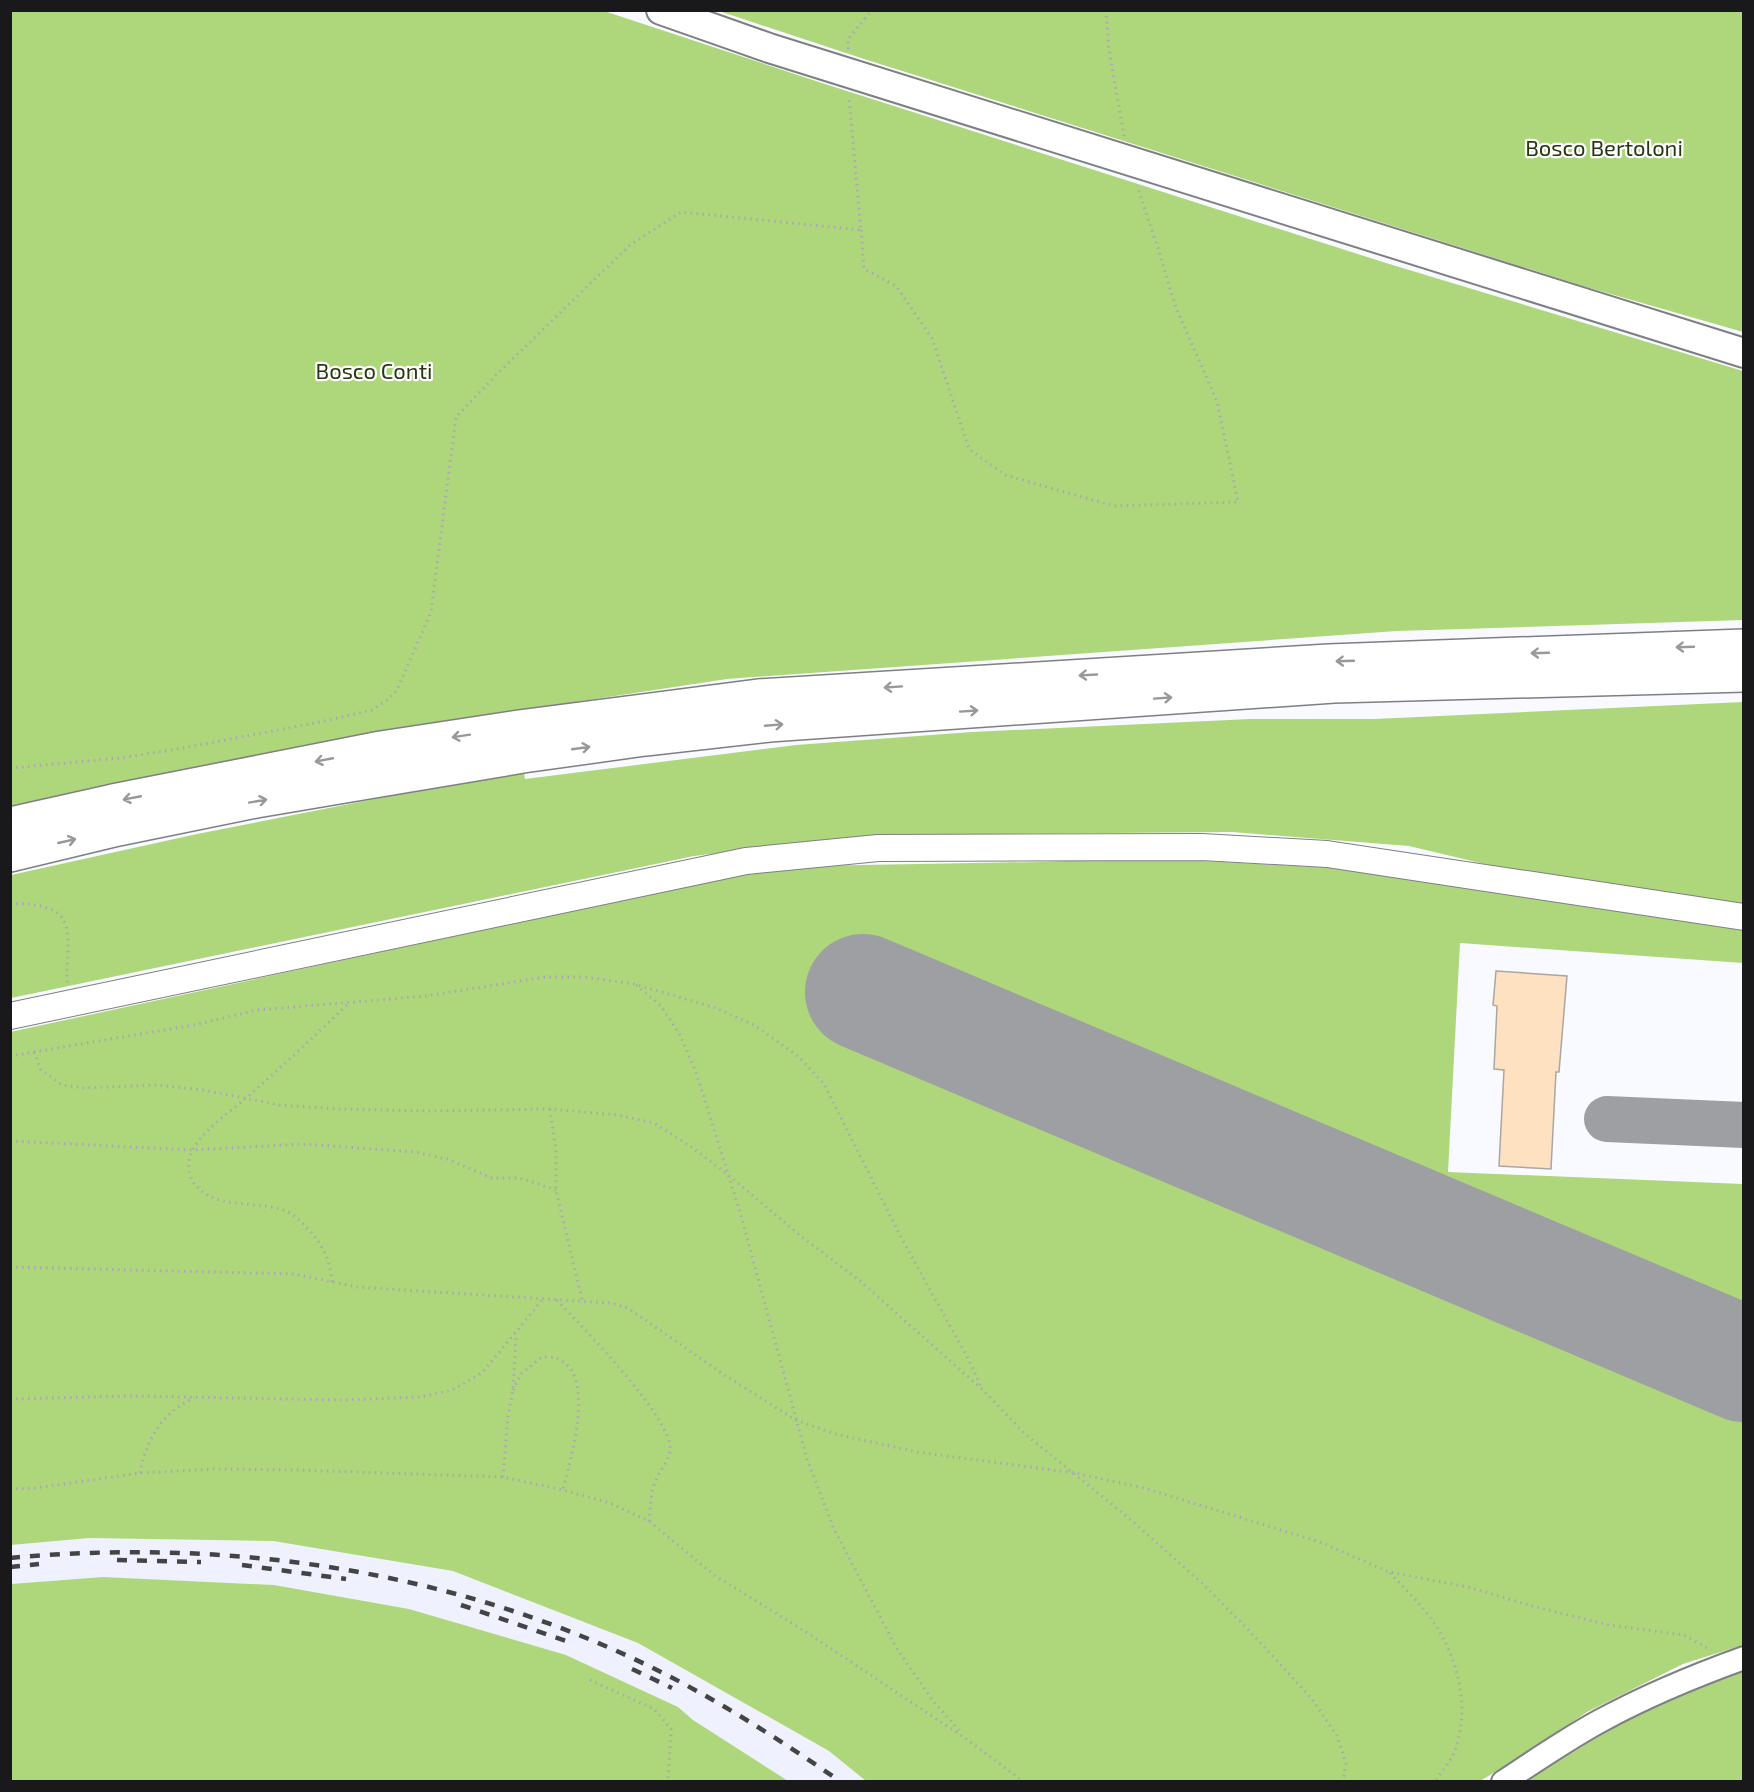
<svg xmlns="http://www.w3.org/2000/svg" width="1754" height="1792" viewBox="0 0 1754 1792" font-family="'Exo 2',sans-serif">
<style>
.built{fill:#eff1ff}
.green{fill:#aed77b}
.lines{fill:none;stroke-linecap:round;stroke-linejoin:round}
.taxiway{stroke:#9e9fa3;stroke-width:46}
.runway{stroke:#9e9fa3;stroke-width:116}
.building{fill:#fde1c1;stroke:#aba6a2;stroke-width:1.5}
.tertiary-casing{stroke:#7e7f84;stroke-width:26}
.secondary-casing{stroke:#7e7f84;stroke-width:28}
.primary-casing{stroke:#7e7f84;stroke-width:32}
.motorway-casing{stroke:#7e7f84;stroke-width:36}
.path{stroke:#a9aaae;stroke-width:3;stroke-dasharray:1.5 4.5;stroke-linecap:butt}
.tertiary{stroke:#fff;stroke-width:22}
.secondary{stroke:#fff;stroke-width:26}
.primary{stroke:#fff;stroke-width:28}
.motorway{stroke:#fff;stroke-width:33}
.rail{stroke:#444447;stroke-width:4.5;stroke-dasharray:10 10;stroke-linecap:butt}
.oneway{stroke:#989898}
.labels{text-anchor:middle;stroke-width:4.5;stroke-linejoin:round;paint-order:stroke}
.park-label{font-size:22px;fill:#273711;stroke:#fff}
</style>
<rect width="100%" height="100%" fill="#f9faff"/>
<path class="built" d="M89,1538L273,1541L453,1571L638,1643L829,1751L866,1781H788L693,1720L678,1707L566,1655L409,1609L274,1585L103,1577L11,1584V1545Z"/>
<g class="green">
<path d="M11,11H604L825,84L1386,263L1743,371V620L1397,631L727,679L516,711L525,779L796,745L972,732L1250,719H1374L1743,702V904L1493,866L1409,846L1232,832L873,835L694,856L11,998V875L197,834L390,796L386,779L11,808Z"/>
<path d="M719,11H1743V332L1583,286L861,58Z"/>
<path d="M1147,858L1335,868L1743,930V963L1460,943L1448,1172L1743,1184V1645L1683,1664L1587,1712L1520,1757L1480,1781H866L829,1751L638,1643L453,1571L273,1541L89,1538L11,1545L10,1032L677,888L722,877L806,866L1039,862Z"/>
<path d="M103,1577L274,1585L409,1609L566,1655L678,1707L693,1720L788,1781H11V1584Z"/>
<path d="M1743,1669V1781L1524,1782L1625,1720Z"/>
</g>
<g class="lines">
<path class="taxiway" d="M1607,1119L1744,1125"/>
<path class="runway" d="M863,992L1744,1364"/>
</g>
<path class="building" d="M1496,971L1567,976L1559,1072H1556L1551,1169L1499,1166L1504,1070L1494,1069L1497,1006L1493,1005Z"/>
<g class="lines">
<defs>
<path id="tertiary" d="M1503,1782C1535,1761 1567,1739 1600,1721C1646,1696 1694,1676 1744,1658"/>
<path id="secondary" d="M10,1016L746,861L878,848L1202,847L1327,854L1744,917"/>
<path id="primary" d="M661,10L769,48L1744,353"/>
<g id="motorway">
<path d="M10,824L113,801L381,748L519,727L758,696L1329,661L1744,646"/>
<path d="M10,855L118,829L256,801L386,779L523,756L645,739L769,725L1334,686L1744,675"/>
</g>
</defs>
<use href="#tertiary" class="tertiary-casing"/>
<use href="#secondary" class="secondary-casing"/>
<use href="#primary" class="primary-casing"/>
<use href="#motorway" class="motorway-casing"/>
<g class="path">
<path d="M1106,10L1109,50L1124,136"/>
<path d="M848,49V39L872,10"/>
<path d="M861,230L864,269L896,286L932,338L969,449L1005,475L1114,506L1238,502L1217,401L1176,308L1158,248L1137,186"/>
<path d="M10,768L121,758L183,748L320,722L372,710L387,700L397,690L431,612L456,417L496,375L630,245L681,212L861,230L849,98"/>
<path d="M10,904C24,903 35,904 48,908C80,918 63,960 68,984"/>
<path d="M636,985L661,1006L680,1035L696,1072L740,1212L807,1459L834,1529L897,1649L933,1701L962,1734"/>
<path d="M34,1052L41,1070L62,1085L84,1088L158,1085L203,1090L279,1105L339,1109L430,1111L550,1109L618,1115L654,1123L690,1146L727,1174L802,1237L859,1280L983,1390L1025,1434L1130,1519L1204,1585L1258,1640L1312,1699L1337,1736L1346,1763L1343,1782"/>
<path d="M10,1056L194,1025L257,1010L426,996L545,977H585L634,984L713,1007L754,1025L798,1056L824,1084L902,1239L969,1360L982,1389"/>
<path d="M550,1109L556,1150V1190L582,1299"/>
<path d="M10,1141L193,1150L303,1144L415,1152L447,1159L492,1178H520L556,1190"/>
<path d="M10,1267L294,1274L357,1287L609,1303L628,1308L723,1374L796,1420L835,1434L917,1452L1075,1473L1144,1488L1320,1542L1389,1572L1468,1587L1532,1606L1609,1625L1684,1635L1711,1650"/>
<path d="M332,1282C330,1261 323,1244 308,1229C301,1222 293,1213 283,1210C255,1200 213,1210 194,1183C187,1173 187,1160 193,1149C207,1126 233,1110 253,1092C286,1063 318,1033 350,1002"/>
<path d="M557,1300C579,1324 675,1420 670,1451C668,1462 660,1470 656,1480C650,1491 651,1508 649,1521"/>
<path d="M513,1390L521,1374L542,1357C546,1357 552,1357 556,1358C598,1373 570,1458 563,1490"/>
<path d="M10,1399L129,1396L343,1400L420,1397L452,1390L482,1373L543,1299"/>
<path d="M140,1473C146,1439 163,1412 194,1398"/>
<path d="M503,1477L508,1416L513,1390L516,1336"/>
<path d="M10,1489L35,1488L140,1473L214,1469L298,1470L503,1477L563,1490L610,1503L649,1521L714,1575L803,1630L965,1738L1024,1782"/>
<path d="M1390,1573C1406,1590 1423,1606 1436,1626C1459,1661 1470,1710 1455,1750C1451,1761 1441,1772 1435,1782"/>
<path d="M590,1680L654,1709L671,1729L668,1782"/>
</g>
<use href="#tertiary" class="tertiary"/>
<use href="#secondary" class="secondary"/>
<use href="#primary" class="primary"/>
<use href="#motorway" class="motorway"/>
<g class="rail">
<path d="M10,1558C235,1537 465,1572 667,1675C727,1706 785,1743 841,1782"/>
<path d="M117,1560L201,1562"/>
<path d="M242,1565L346,1579"/>
<path d="M10,1567L39,1564"/>
<path d="M461,1605L566,1641"/>
<path d="M632,1669L672,1688"/>
</g>
</g>
<defs><path id="oneway-shaft" d="M-6 0H5M1.5-3L5.5 0L1.5 3" fill="none" stroke-width="1.6" stroke-linecap="round" stroke-linejoin="round" transform="scale(1.5)"/></defs>
<g class="oneway">
<use href="#oneway-shaft" transform="translate(1685 647) rotate(178)"/>
<use href="#oneway-shaft" transform="translate(1540 653) rotate(178)"/>
<use href="#oneway-shaft" transform="translate(1345 661) rotate(178)"/>
<use href="#oneway-shaft" transform="translate(1088 675) rotate(177)"/>
<use href="#oneway-shaft" transform="translate(893 687) rotate(176)"/>
<use href="#oneway-shaft" transform="translate(1163 698) rotate(-4)"/>
<use href="#oneway-shaft" transform="translate(969 711) rotate(-4)"/>
<use href="#oneway-shaft" transform="translate(774 725) rotate(-5)"/>
<use href="#oneway-shaft" transform="translate(461 736) rotate(171)"/>
<use href="#oneway-shaft" transform="translate(581 748) rotate(-8)"/>
<use href="#oneway-shaft" transform="translate(324 760) rotate(169)"/>
<use href="#oneway-shaft" transform="translate(132 798) rotate(169)"/>
<use href="#oneway-shaft" transform="translate(258 801) rotate(-10)"/>
<use href="#oneway-shaft" transform="translate(67 841) rotate(-13)"/>
</g>
<g class="labels">
<g class="park-label">
<text x="1604" y="156">Bosco Bertoloni</text>
<text x="374" y="379">Bosco Conti</text>
</g>
</g>
<rect width="1754" height="1792" fill="none" stroke="#19191b" stroke-width="24"/>
</svg>
